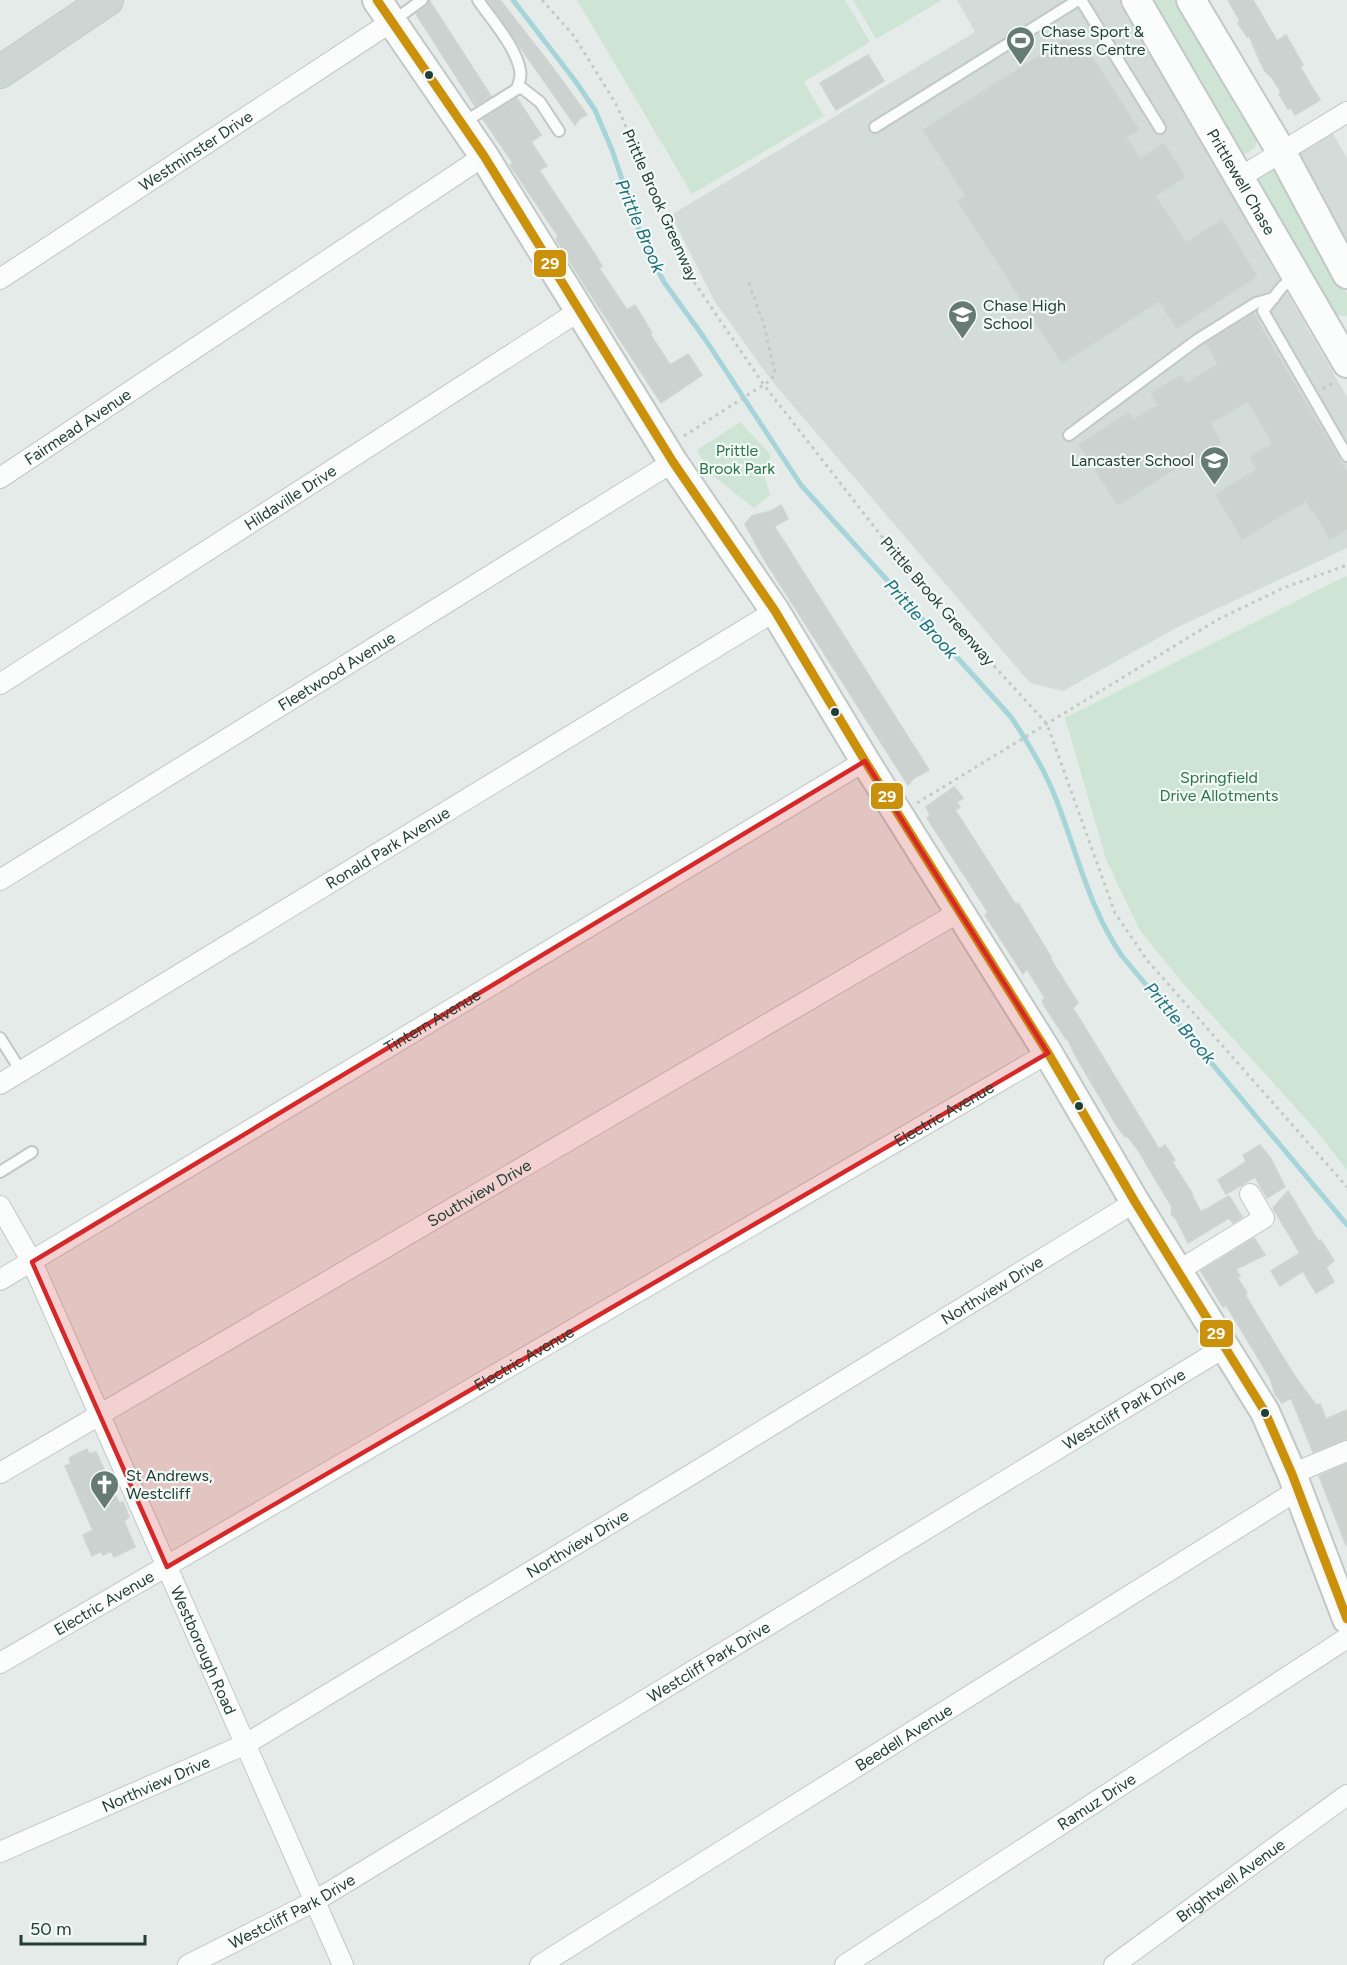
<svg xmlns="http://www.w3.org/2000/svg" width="1347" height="1965" viewBox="0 0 1347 1965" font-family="Figtree,sans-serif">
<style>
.built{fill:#d3dcd8}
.green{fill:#cee4d4}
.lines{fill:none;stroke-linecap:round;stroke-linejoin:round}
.stream{stroke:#a5d5d9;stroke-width:5}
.building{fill:#ccd2cf;stroke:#ced4d1;stroke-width:1.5}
.lane-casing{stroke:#c2c8c5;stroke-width:14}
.street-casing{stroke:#c2c8c5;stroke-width:22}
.secondary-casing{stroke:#c1c8c5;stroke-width:32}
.primary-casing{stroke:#c1cac7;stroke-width:34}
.path{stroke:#c1cbc6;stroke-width:3;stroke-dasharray:3 4.5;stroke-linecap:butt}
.lane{stroke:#fbfcfc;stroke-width:10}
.street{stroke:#fbfcfc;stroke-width:20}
.secondary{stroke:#fbfcfc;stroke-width:28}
.primary{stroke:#ced6d4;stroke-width:32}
.bus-1-casing{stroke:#f3f9f6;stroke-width:14}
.bus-1{stroke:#cc910b;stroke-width:9}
.marked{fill:#d62828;fill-opacity:0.2;stroke:#d62828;stroke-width:4.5;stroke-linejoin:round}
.bus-dot{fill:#223f36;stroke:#f3f9f6;stroke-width:2}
.labels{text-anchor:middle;stroke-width:4.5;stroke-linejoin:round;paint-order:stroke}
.poi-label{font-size:16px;fill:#223f36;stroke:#f3f9f6;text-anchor:start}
.street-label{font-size:16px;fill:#223f36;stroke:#f3f9f6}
.park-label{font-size:16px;fill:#2b7645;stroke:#f3f9f6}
.water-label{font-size:18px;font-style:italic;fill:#1b707c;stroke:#f3f9f6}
.line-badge{stroke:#f3f9f6;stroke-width:2}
.badge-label{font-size:16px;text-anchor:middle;font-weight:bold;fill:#fff}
</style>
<rect width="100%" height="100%" fill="#e5ebe8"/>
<g class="built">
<path d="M957,0H1119L1347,397V548L1178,627L1063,691L1030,683L771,380L714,300L671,215L975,32Z"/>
<path d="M1331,131L1347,158V244L1296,153Z"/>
</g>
<g class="green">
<path d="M577,0H845L870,42L804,82L824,116L692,194Z"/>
<path d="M853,0H942L876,39Z"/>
<path d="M1148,0H1182L1258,134L1255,148L1245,154L1233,147Z"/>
<path d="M1271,169L1280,174L1347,294V316L1329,315L1256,185L1263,174Z"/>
<path d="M740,422L771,455L764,474L770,495L754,508L712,475L697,450Z"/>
<path d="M1346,576L1347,578V1170L1315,1129L1180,980L1139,929L1106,859L1065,718Z"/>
</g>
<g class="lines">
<path class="stream" d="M513,0L576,82L595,110L612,150L643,241L664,282L705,339L801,485L1011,717C1027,741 1043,767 1054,794C1076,848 1088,907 1122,956L1347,1225"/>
</g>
<g class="building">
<path d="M429,0L491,96L475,106L416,14L427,6Z"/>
<path d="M487,0H500L553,68L587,115L580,118L575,125Z"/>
<path d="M1228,0H1253L1277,41L1286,35L1303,65L1300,67L1320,100L1295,115L1291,108L1288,109L1279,94L1281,92L1273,79L1264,70L1249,36L1247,37L1238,23L1240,21Z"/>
<path d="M1067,38L1081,60L1090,54L1139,130L1126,137L1140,159L1164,143L1185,177L1155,196L1186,243L1222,220L1257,276L1177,328L1159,301L1062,363L958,201L966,196L923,130Z"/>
<path d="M868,55L884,81L836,110L820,83Z"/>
<path d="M517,98L541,135L531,142L547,166L539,170L594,253L602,266L599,268L627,310L635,305L652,333L650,334L670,365L688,354L702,375L661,403L582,281L556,239L558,236L510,165L513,163L483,119Z"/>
<path d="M1253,314L1347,473V529L1330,539L1313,509L1311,510L1306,501L1242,539L1216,494L1257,470L1250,457L1273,444L1248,401L1210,423L1221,443L1183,466L1182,464L1118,505L1079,445L1128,413L1133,420L1158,405L1151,393L1181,375L1186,384L1218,364L1206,343Z"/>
<path d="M781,505L788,519L774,526L929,770L914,778L908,785L764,559L745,524L752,516L771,511Z"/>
<path d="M954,787L963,798L957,802L960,807L955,810L1016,905L1018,903L1051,957L1050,958L1078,1003L1073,1008L1159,1149L1165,1145L1175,1160L1172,1162L1192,1193V1195L1201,1212L1229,1196L1242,1217L1233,1223L1229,1218L1188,1243L1176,1219L1171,1214L1172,1207L1138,1150L1127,1136L1125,1137L1117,1126L1076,1057L1067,1038L1066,1039L1045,1007L1042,1000L1045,998L1027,969L1023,974L985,915L988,912L927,818L930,815L926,807Z"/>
<path d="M1260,1145L1271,1159L1285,1187L1267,1198L1255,1177L1226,1194L1218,1180L1246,1162L1243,1155Z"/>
<path d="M1288,1191L1319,1242L1321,1240L1334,1261L1326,1267L1334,1282L1316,1293L1303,1271L1280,1286L1271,1271L1300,1253L1273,1208Z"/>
<path d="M1254,1238L1265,1255L1236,1269L1240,1276L1237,1277L1247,1293L1245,1295L1294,1375L1316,1405L1320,1404L1326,1419L1347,1410V1439L1313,1452L1291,1398L1282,1403L1275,1394L1270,1378L1251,1346L1226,1305L1223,1307L1201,1271Z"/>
<path d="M87,1449L89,1454L96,1452L119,1503L123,1502L129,1517L124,1521L135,1547L114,1557L111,1551L103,1555L101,1551L92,1556L83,1535L93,1530L65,1466L71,1464L69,1458Z"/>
<path d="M1347,1464V1545H1346L1319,1476Z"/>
</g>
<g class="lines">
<defs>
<g id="lane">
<path d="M478,0C491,19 516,47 520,70C522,77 519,82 517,89"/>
<path d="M1081,0L1160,128"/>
<path d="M393,21L422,0"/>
<path d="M461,124L517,89L522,88L540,102L559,131"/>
<path d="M875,127L1078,0"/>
<path d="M1295,276L1282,287L1263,311L1347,456"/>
<path d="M1069,435L1197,340L1256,303L1274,298"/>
<path d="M0,1038L21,1071"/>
<path d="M0,1172L32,1152"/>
</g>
<g id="street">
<path d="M1239,178L1347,112"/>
<path id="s1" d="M0,279L391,22"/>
<path id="s2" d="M0,478L484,156"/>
<path id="s3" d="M0,684L579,311"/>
<path id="s4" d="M0,880L673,462"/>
<path id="s5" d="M0,1084L775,611"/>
<path id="s6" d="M0,1206L32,1262L343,1965"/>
<path d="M1178,1271L1264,1218L1250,1194"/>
<path id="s7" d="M0,1280L865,761"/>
<path id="s8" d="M0,1473L959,912"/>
<path d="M1292,1474L1347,1451"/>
<path id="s9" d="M0,1663L1048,1053"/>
<path id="s10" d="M0,1852L246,1744L692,1474L1135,1202"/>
<path id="s11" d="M188,1965L315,1901L1225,1347"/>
<path id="s12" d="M540,1965L1298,1490"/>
<path id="s13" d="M845,1965L1347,1638"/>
<path id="s14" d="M1114,1965L1347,1795"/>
</g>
<g id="secondary">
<path d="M377,0L484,156L673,462L775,611L865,761L1048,1053L1135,1202L1265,1412L1292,1474L1347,1619"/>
<path id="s15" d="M1136,0L1347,363"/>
<path d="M1191,0L1281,151L1347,274"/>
</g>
<path id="primary" d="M0,72L107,0"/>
</defs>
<use href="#lane" class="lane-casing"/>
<use href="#street" class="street-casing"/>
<use href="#secondary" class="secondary-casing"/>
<use href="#primary" class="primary-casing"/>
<g class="path">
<path d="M542,0L574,36L616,104L694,282L764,385L914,578L1047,724L1115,913L1147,960L1347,1187"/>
<path d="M1323,389L1336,381"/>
<path d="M684,436L771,380L775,373L764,325L749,283"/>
<path d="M917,803L1217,620L1283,588L1347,565"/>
</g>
<use href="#lane" class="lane"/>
<use href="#street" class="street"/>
<use href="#secondary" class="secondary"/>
<use href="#primary" class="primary"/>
<defs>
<path id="bus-1" d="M377,0L484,156L673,462L775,611L865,761L1048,1053L1135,1202L1265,1412L1292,1474L1347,1619"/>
</defs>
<use href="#bus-1" class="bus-1-casing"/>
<use href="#bus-1" class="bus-1"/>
</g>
<path class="marked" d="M865,761L1048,1053L167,1567L32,1262Z"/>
<defs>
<symbol id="stadium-pin" viewBox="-11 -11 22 30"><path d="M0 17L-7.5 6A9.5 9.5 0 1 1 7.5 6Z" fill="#667b74" stroke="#f3f9f6"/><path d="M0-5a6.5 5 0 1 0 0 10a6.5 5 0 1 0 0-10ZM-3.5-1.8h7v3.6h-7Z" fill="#fff"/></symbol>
<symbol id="school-pin" viewBox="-11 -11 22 30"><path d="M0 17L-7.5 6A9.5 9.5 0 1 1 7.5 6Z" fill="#667b74" stroke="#f3f9f6"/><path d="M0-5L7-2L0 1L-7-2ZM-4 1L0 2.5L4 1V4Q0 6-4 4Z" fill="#fff"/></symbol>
<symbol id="church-pin" viewBox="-11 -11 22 30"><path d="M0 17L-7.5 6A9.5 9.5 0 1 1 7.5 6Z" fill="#667b74" stroke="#f3f9f6"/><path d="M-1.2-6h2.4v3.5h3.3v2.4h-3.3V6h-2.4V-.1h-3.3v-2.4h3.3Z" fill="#fff"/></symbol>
</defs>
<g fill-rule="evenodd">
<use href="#stadium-pin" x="1004" y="24" width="33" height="45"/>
<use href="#school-pin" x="946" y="298" width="33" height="45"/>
<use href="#school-pin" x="1198" y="444" width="33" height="45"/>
<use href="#church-pin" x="88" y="1468" width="33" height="45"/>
</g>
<g class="bus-dot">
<circle cx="429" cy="75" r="5"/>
<circle cx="835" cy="712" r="5"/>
<circle cx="1079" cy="1106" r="5"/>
<circle cx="1265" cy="1413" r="5"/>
</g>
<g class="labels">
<g class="poi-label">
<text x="1041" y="37">Chase Sport &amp;<tspan x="1041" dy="18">Fitness Centre</tspan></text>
<text x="983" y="311">Chase High<tspan x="983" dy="18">School</tspan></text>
<text x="1194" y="466" text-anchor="end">Lancaster School</text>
<text x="126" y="1481">St Andrews,<tspan x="126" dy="18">Westcliff</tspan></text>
</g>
<g class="street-label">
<text dy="6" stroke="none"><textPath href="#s1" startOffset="234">Westminster Drive</textPath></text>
<text dy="6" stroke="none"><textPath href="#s15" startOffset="210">Prittlewell Chase</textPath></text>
<text transform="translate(661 205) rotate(66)" y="6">Prittle Brook Greenway</text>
<text dy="6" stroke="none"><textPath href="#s2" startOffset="93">Fairmead Avenue</textPath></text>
<text dy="6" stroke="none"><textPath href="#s3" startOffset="345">Hildaville Drive</textPath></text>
<text transform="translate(938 601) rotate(49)" y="6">Prittle Brook Greenway</text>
<text dy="6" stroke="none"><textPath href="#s4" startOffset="396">Fleetwood Avenue</textPath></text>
<text dy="6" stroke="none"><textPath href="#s5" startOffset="454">Ronald Park Avenue</textPath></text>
<text dy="6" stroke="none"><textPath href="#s7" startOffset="504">Tintern Avenue</textPath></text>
<text dy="6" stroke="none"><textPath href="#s9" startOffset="1092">Electric Avenue</textPath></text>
<text dy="6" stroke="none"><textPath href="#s8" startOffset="555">Southview Drive</textPath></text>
<text dy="6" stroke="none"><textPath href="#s10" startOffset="1142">Northview Drive</textPath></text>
<text dy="6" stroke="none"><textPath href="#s9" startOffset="606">Electric Avenue</textPath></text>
<text dy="6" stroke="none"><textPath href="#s11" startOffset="1089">Westcliff Park Drive</textPath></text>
<text dy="6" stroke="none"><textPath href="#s10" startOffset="656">Northview Drive</textPath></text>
<text dy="6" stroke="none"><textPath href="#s9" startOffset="120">Electric Avenue</textPath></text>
<text dy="6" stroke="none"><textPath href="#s6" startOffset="489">Westborough Road</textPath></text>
<text dy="6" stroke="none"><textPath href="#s11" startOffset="603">Westcliff Park Drive</textPath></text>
<text dy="6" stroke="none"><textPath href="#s12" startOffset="429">Beedell Avenue</textPath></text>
<text dy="6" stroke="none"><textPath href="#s10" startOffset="170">Northview Drive</textPath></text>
<text dy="6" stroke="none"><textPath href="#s13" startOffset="300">Ramuz Drive</textPath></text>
<text dy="6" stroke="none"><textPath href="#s14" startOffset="144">Brightwell Avenue</textPath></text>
<text dy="6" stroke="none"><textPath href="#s11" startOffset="117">Westcliff Park Drive</textPath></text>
</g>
<g class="park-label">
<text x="737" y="456">Prittle<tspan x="737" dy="18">Brook Park</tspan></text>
<text x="1219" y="783">Springfield<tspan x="1219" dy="18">Drive Allotments</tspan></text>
</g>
<g class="water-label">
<text transform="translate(640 226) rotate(67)" y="6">Prittle Brook</text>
<text transform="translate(921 619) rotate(48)" y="6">Prittle Brook</text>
<text transform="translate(1180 1023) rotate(50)" y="6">Prittle Brook</text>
</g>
</g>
<g class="line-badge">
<rect x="533" y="249" width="34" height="29" rx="6" fill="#cc910b"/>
<rect x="870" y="782" width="34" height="28" rx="6" fill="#cc910b"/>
<rect x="1199" y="1319" width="35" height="29" rx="6" fill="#cc910b"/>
</g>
<g class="badge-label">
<text x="550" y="269">29</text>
<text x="887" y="802">29</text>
<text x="1216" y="1339">29</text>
</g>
<path d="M21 1935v9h124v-9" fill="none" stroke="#223f36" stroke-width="3"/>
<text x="30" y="1935" font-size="18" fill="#223f36" stroke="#f3f9f6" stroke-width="4.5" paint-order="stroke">50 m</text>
</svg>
